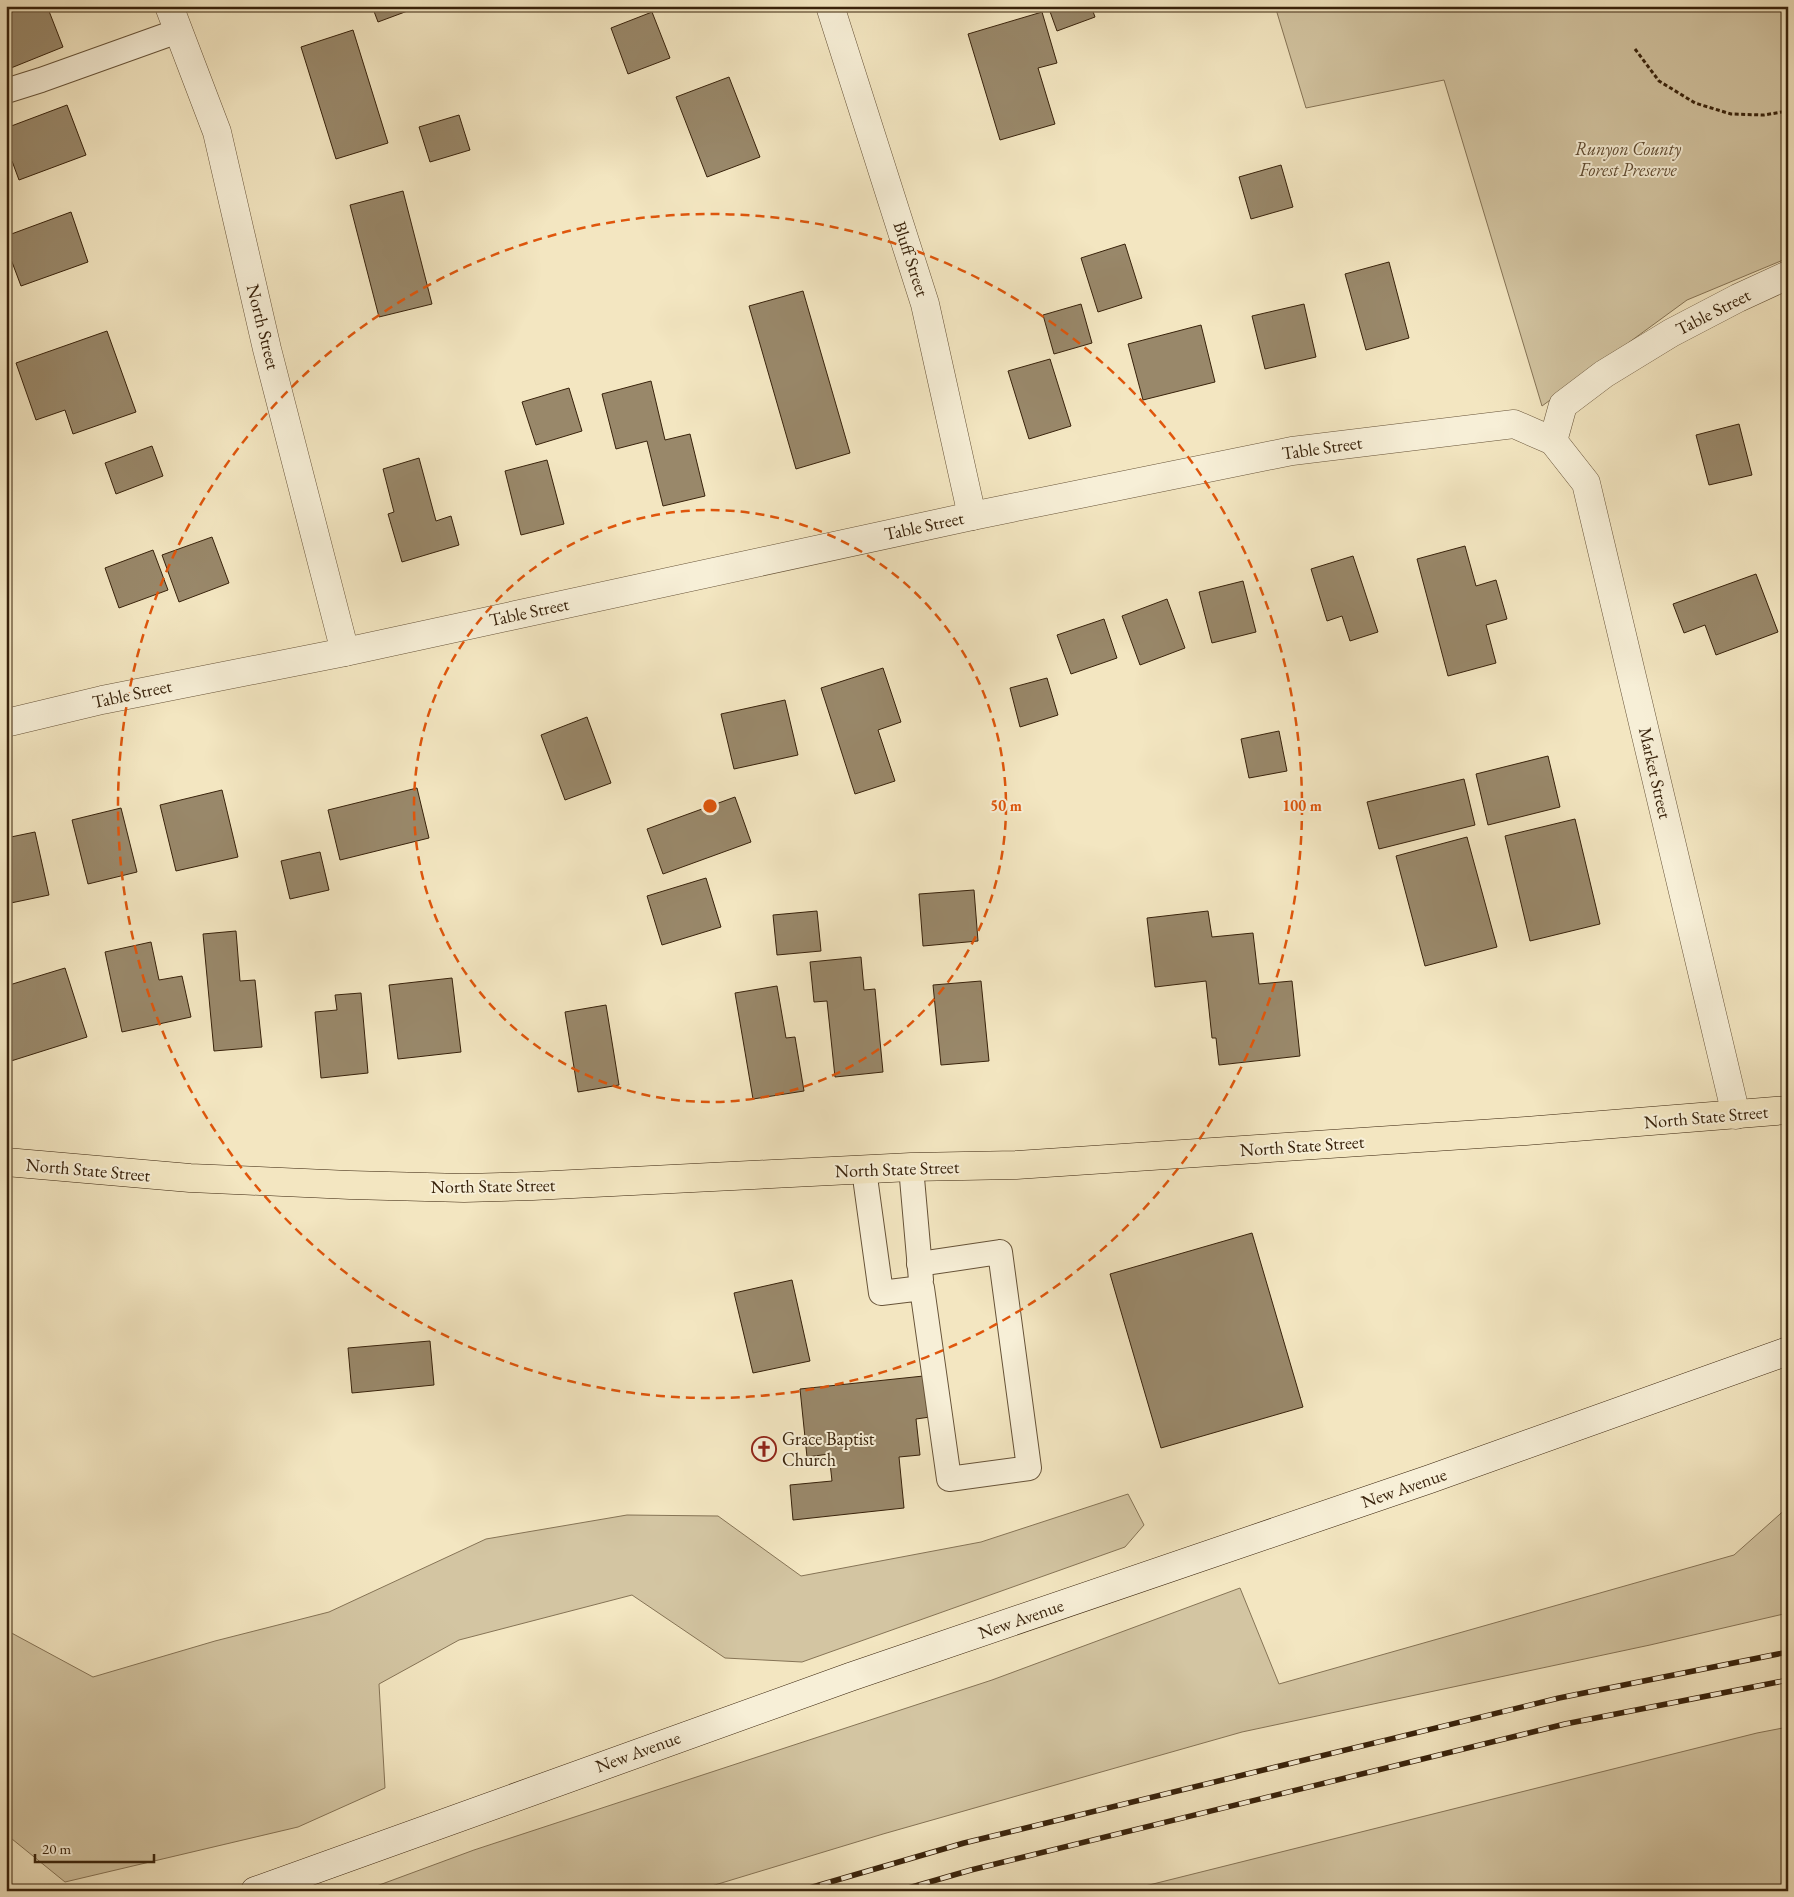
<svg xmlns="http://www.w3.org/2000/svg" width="1794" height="1897" viewBox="0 0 1794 1897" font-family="'EB Garamond',serif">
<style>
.green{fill:#d3c5a2;stroke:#867456}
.building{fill:#99886a;stroke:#38220b}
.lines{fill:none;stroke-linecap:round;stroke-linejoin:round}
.lane-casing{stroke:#675338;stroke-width:26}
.street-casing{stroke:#675338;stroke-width:29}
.secondary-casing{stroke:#38220b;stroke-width:29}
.primary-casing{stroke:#38220b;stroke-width:29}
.path{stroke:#38220b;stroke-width:3;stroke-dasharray:4 2.5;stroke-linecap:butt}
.lane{stroke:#f7efd7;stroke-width:24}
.street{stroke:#f7efd7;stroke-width:28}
.secondary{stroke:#f7efd7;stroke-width:28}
.primary{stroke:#f3e6c1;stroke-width:28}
.rail-casing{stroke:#38220b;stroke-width:5.5}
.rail{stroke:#f7efd7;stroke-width:4;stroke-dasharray:11;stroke-linecap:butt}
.ring{fill:none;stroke:#df560c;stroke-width:2.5;stroke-dasharray:9 6}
.labels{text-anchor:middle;stroke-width:4;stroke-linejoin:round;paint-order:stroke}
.park-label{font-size:18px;font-style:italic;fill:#5f4b31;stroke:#f7efd7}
.street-label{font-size:18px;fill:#38220b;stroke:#f7efd7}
.poi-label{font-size:18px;fill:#38220b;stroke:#f7efd7;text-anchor:start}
.centre{fill:#df560c;stroke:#f7efd7;stroke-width:2.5}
.ring-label{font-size:15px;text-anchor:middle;font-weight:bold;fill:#df560c;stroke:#f7efd7;stroke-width:4;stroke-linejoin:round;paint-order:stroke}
</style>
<rect width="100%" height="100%" fill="#f3e6c1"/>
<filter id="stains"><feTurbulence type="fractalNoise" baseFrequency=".004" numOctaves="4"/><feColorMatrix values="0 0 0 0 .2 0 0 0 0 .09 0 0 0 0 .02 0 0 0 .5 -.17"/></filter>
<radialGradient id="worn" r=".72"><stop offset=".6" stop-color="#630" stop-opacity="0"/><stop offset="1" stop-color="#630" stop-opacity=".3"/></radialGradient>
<g class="green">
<path d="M1275,6H1788V258L1687,300L1542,406L1444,80L1306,108Z"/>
<path d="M1128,1494L1144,1525L1125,1547L802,1662L725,1658L632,1595L459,1640L379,1684L385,1788L298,1827L65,1882L12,1839L6,1837V1630L93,1677L215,1641L329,1612L486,1539L627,1515L718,1516L801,1576L981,1542Z"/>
<path d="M1788,1507V1613L1650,1645L1242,1732L883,1834L695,1891H363L474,1850L992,1680L1240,1588L1279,1684L1734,1555Z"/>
<path d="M1788,1727V1891H1125L1757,1733Z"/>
</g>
<g class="building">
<path d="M6,6H47L63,47L6,70Z"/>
<path d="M372,6H421L378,22Z"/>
<path d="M1048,6H1091L1095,17L1057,31Z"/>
<path d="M652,12L670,58L628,74L611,28Z"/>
<path d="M1042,12L1057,63L1038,68L1055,124L1000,140L968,34Z"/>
<path d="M353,30L388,143L336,159L301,47Z"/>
<path d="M729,77L760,157L707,177L676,97Z"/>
<path d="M67,105L86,155L19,180L12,161L6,163V128Z"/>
<path d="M459,115L470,150L430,162L419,127Z"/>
<path d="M1281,165L1293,207L1251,219L1239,177Z"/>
<path d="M403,191L432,304L379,317L350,205Z"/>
<path d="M71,212L88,262L21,286L6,246V236Z"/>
<path d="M1125,244L1142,298L1098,312L1081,258Z"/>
<path d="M1389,262L1409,338L1366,350L1345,274Z"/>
<path d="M803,291L850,453L796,469L749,306Z"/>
<path d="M1081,304L1092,343L1054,354L1043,315Z"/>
<path d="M1304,304L1316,357L1265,369L1252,316Z"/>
<path d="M1201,325L1215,382L1143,400L1128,344Z"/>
<path d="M107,331L136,412L73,434L65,410L36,420L16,363Z"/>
<path d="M1050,359L1071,426L1029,439L1008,371Z"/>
<path d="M651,381L665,440L690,434L705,496L663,506L647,441L616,449L602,394Z"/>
<path d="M569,388L582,431L536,445L522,402Z"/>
<path d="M1739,424L1752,475L1709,485L1696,435Z"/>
<path d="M152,446L163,476L116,494L105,463Z"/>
<path d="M419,458L436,521L451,516L459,545L402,562L388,514L394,512L383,469Z"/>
<path d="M547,460L564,524L521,535L505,471Z"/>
<path d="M212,537L229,583L179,602L162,555Z"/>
<path d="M1465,546L1476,586L1496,580L1507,619L1486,625L1496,663L1448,676L1417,559Z"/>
<path d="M153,550L168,590L119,608L105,568Z"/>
<path d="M1353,556L1378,632L1350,641L1342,616L1327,621L1311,569Z"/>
<path d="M1756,574L1778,632L1716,655L1705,625L1684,633L1673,604Z"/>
<path d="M1243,581L1256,632L1212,643L1199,592Z"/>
<path d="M1167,599L1185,648L1140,665L1122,616Z"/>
<path d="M1104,619L1117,658L1071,674L1057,635Z"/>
<path d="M883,668L901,722L878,730L895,781L855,794L821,688Z"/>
<path d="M1047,678L1058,715L1020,727L1010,688Z"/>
<path d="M785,700L798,755L734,769L721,714Z"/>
<path d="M587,717L611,783L565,800L541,735Z"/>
<path d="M1279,731L1287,771L1249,778L1241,739Z"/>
<path d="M1548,756L1560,807L1488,825L1476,774Z"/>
<path d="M1464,779L1475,825L1379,849L1367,802Z"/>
<path d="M417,788L429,838L340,860L328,810Z"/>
<path d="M222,790L238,857L176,871L160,805Z"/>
<path d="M735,797L751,842L663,874L647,829Z"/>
<path d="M121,808L137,872L88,884L72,820Z"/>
<path d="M1575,819L1600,924L1530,941L1505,836Z"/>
<path d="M35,832L49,895L6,904V838Z"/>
<path d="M1467,837L1497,947L1425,966L1396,856Z"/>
<path d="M320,852L329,890L290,899L281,861Z"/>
<path d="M706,878L721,927L662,945L647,896Z"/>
<path d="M974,890L978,941L923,946L919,894Z"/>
<path d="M817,911L821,951L777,955L773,915Z"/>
<path d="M1208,911L1212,937L1253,933L1259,984L1292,981L1300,1056L1219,1065L1216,1038H1212L1206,981L1155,987L1147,918Z"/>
<path d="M236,931L240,981L255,980L262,1047L214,1051L203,934Z"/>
<path d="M151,942L159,980L182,976L191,1017L122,1032L105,952Z"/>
<path d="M861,957L864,990L875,989L883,1072L835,1077L827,1001L814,1002L810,962Z"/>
<path d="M65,968L87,1037L11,1061L6,1047V986Z"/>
<path d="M452,978L461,1052L398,1059L389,985Z"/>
<path d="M981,981L989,1061L941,1065L933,985Z"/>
<path d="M777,986L786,1038L795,1037L804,1091L753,1099L735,993Z"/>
<path d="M361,993L368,1073L321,1078L315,1012L337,1010L335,995Z"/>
<path d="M606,1005L619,1085L578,1092L565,1012Z"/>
<path d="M1252,1233L1303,1407L1161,1448L1110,1274Z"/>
<path d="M792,1280L810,1361L753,1373L734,1293Z"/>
<path d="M430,1341L434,1385L352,1393L348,1348Z"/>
<path d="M933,1375L937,1416L916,1419L920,1455L899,1457L904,1508L793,1520L790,1485L832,1481L829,1454L807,1457L800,1389Z"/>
</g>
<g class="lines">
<defs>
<g id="lane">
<path d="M6,91L41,80L178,31"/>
<path d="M911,1167L921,1280"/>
<path d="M864,1170L881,1293L922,1288L949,1479L1029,1468L1000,1252L919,1264"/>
</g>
<g id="street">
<path d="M169,6L217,132L267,349L345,652"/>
<path d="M830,6L925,304L972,516"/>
<path d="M1553,441L1563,405L1604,374L1671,333L1738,298L1788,275"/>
<path d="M6,723L102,700L345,652L972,516L1292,451L1514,424L1553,441L1586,483L1736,1115"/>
</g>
<path id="secondary" d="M255,1891L850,1677L1430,1479L1788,1351"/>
<path id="primary" d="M6,1162L190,1178L350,1185L464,1188L533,1186L911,1167L1016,1165L1526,1131L1788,1110"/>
</defs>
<use href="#lane" class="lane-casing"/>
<use href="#street" class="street-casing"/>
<use href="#secondary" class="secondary-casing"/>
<use href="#primary" class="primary-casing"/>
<path class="path" d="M1635,49L1659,81L1695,103L1731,114L1764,115L1788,111"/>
<use href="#lane" class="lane"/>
<use href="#street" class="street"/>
<use href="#secondary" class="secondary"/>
<use href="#primary" class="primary"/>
<defs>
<g id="rail">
<path d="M799,1891L964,1843L1559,1698L1788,1652"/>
<path d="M898,1891L971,1870L1565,1724L1788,1680"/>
</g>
</defs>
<use href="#rail" class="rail-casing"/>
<use href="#rail" class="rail"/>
</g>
<g class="ring">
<circle cx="710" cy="806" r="296"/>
<circle cx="710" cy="806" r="592"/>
</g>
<defs>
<symbol id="church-ring" viewBox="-11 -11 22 22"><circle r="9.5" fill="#f7efd7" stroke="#8f2418" stroke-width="1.5"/><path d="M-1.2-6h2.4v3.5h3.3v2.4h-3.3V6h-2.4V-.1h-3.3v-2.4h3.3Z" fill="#8f2418"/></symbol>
</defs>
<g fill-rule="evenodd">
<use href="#church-ring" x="750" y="1435" width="28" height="28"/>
</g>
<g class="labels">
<g class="park-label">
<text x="1628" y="155">Runyon County<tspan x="1628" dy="21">Forest Preserve</tspan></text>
</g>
<g class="street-label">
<text transform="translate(911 259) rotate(72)" y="6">Bluff Street</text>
<text transform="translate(1713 312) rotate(-27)" y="6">Table Street</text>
<text transform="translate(263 327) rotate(76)" y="6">North Street</text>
<text transform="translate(1322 448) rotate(-8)" y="6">Table Street</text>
<text transform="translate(924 526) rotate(-12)" y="6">Table Street</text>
<text transform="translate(529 612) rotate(-12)" y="6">Table Street</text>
<text transform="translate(132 694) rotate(-12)" y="6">Table Street</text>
<text transform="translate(1655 773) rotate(77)" y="6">Market Street</text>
<text transform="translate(1706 1117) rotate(-5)" y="6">North State Street</text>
<text transform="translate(1302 1146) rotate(-4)" y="6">North State Street</text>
<text transform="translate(897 1169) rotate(-2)" y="6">North State Street</text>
<text transform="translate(88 1170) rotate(5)" y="6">North State Street</text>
<text transform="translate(493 1186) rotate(-1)" y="6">North State Street</text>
<text transform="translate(1404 1488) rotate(-19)" y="6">New Avenue</text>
<text transform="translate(1021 1619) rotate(-19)" y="6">New Avenue</text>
<text transform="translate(638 1752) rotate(-20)" y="6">New Avenue</text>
</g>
<g class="poi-label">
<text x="782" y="1445">Grace Baptist<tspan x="782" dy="21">Church</tspan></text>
</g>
</g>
<circle cx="710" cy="806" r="8" class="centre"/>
<g class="ring-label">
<text x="1006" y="811">50 m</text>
<text x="1302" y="811">100 m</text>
</g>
<rect width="1794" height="1897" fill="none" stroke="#f3e6c1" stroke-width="25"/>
<rect x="8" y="8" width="1779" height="1882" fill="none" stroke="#38220b" stroke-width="2.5"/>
<rect x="12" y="12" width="1769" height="1872" fill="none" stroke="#38220b"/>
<path d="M35 1854v8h119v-8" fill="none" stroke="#38220b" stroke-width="2.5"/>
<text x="42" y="1854" font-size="15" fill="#38220b" stroke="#f7efd7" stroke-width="4" paint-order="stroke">20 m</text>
<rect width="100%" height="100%" filter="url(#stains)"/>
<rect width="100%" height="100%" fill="url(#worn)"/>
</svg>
